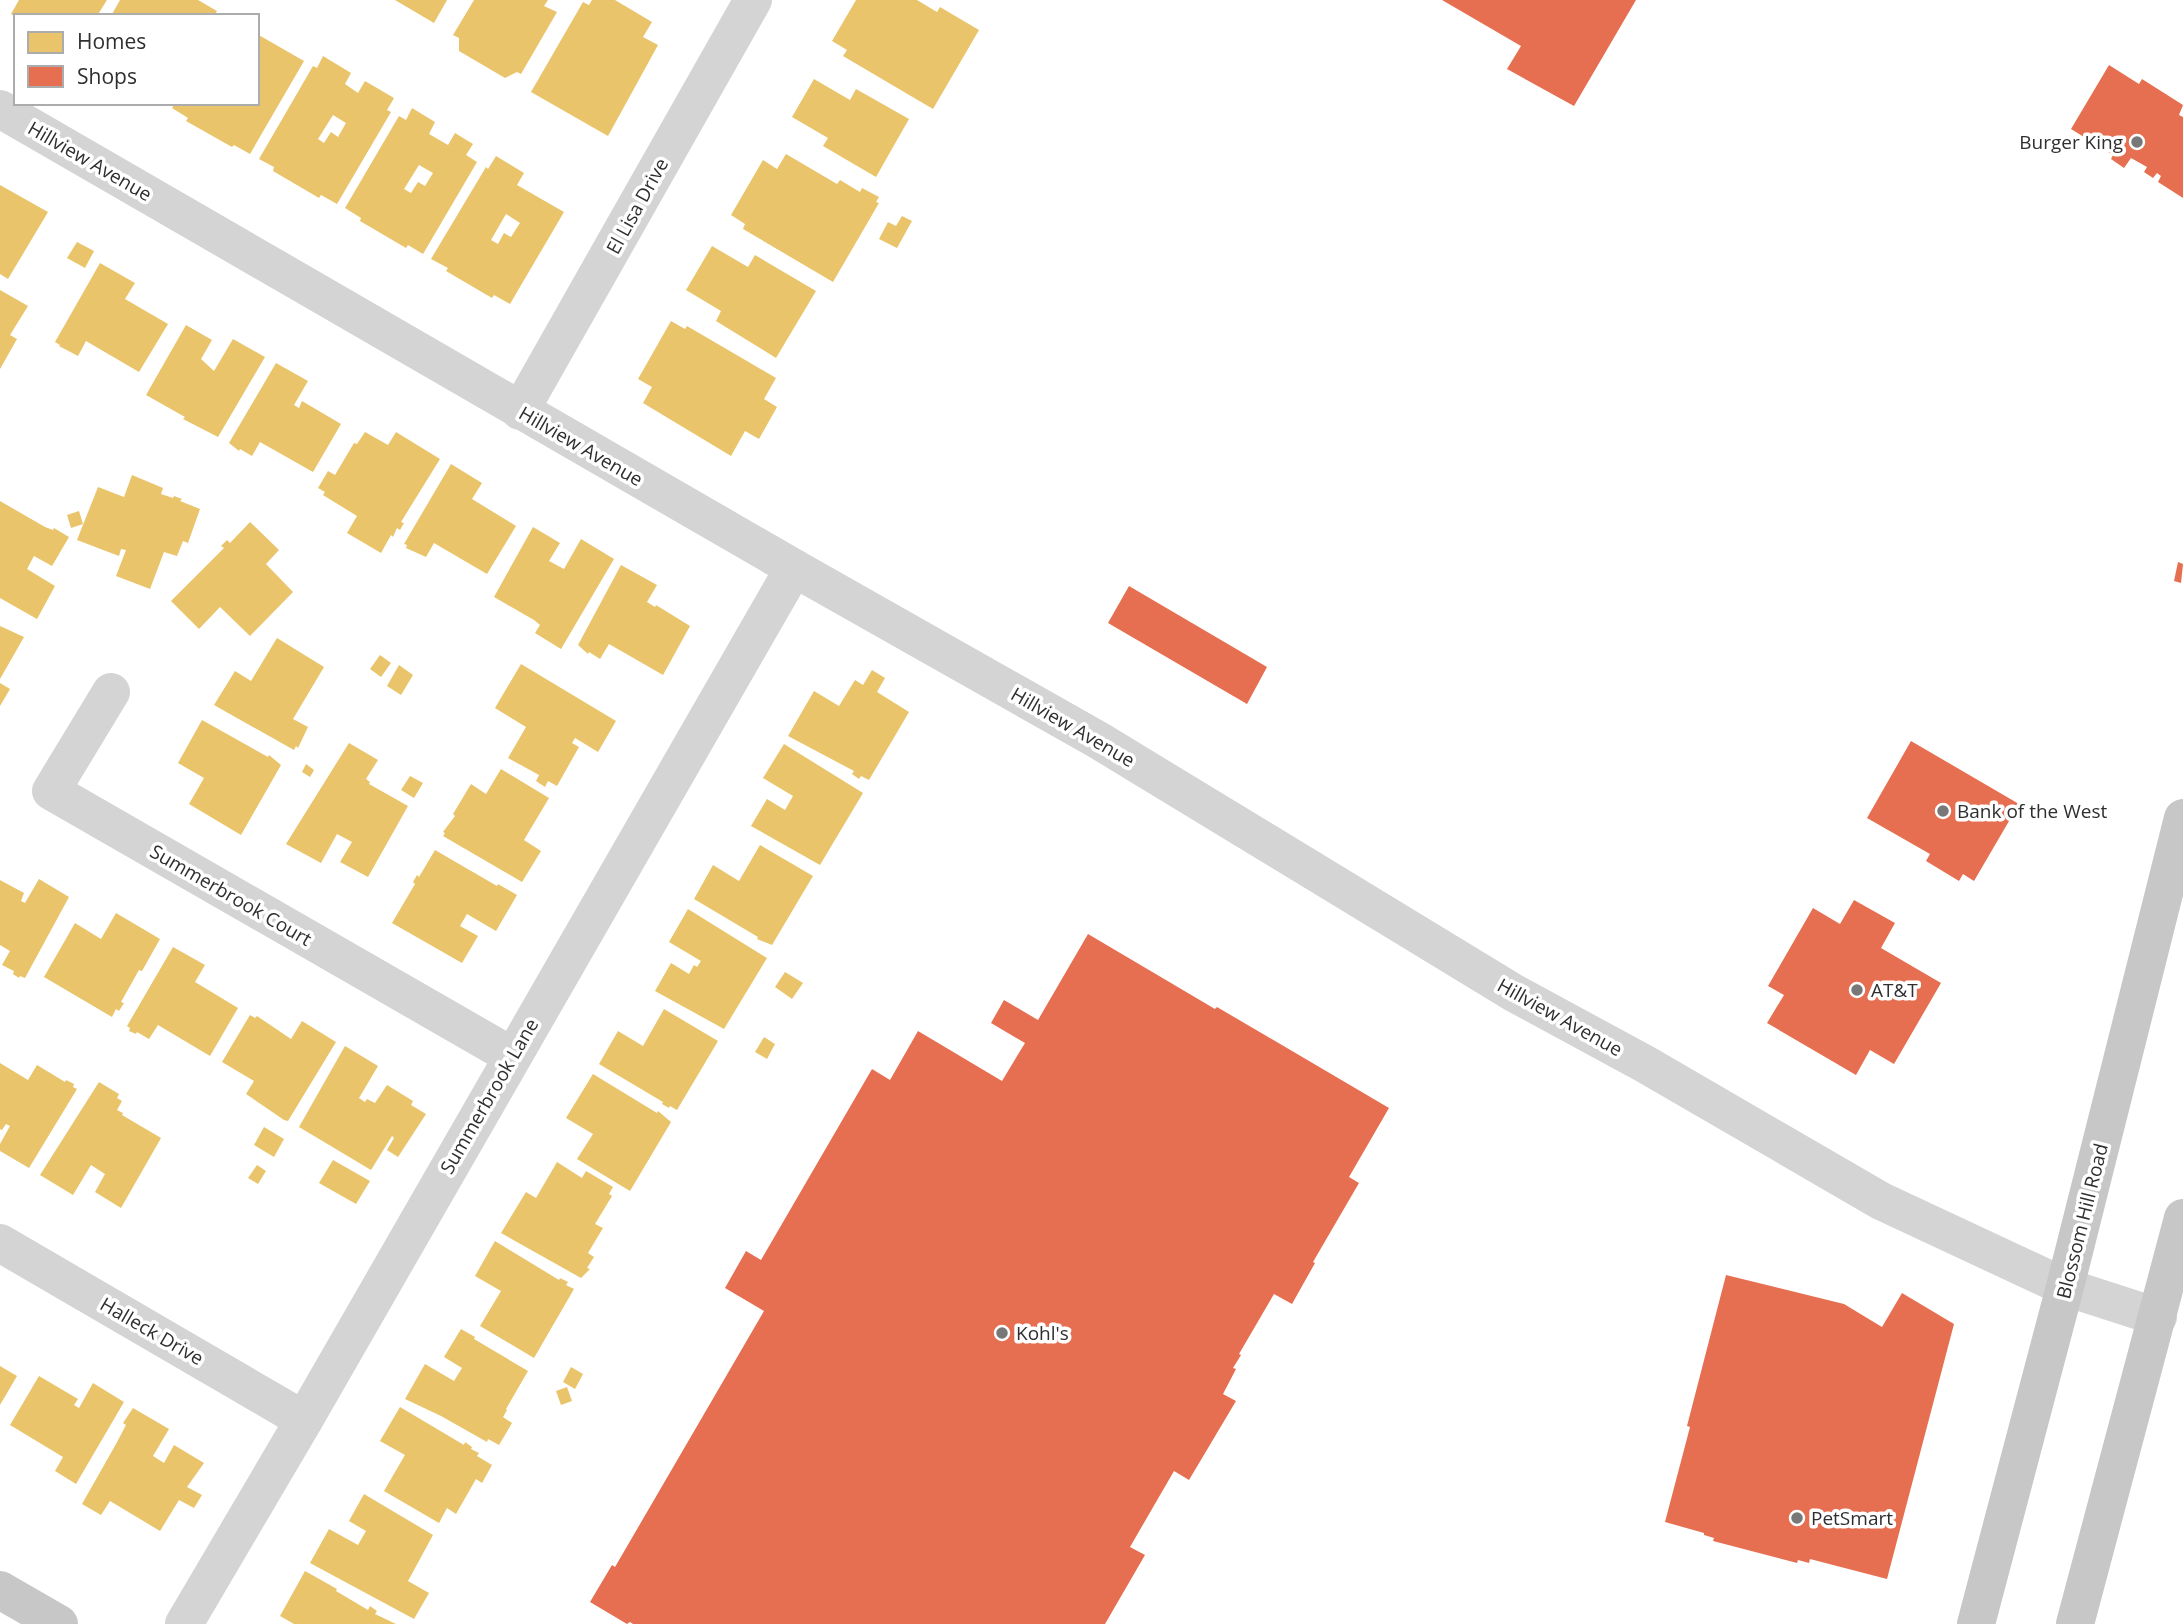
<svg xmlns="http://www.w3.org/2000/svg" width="2183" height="1624" viewBox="0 0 2183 1624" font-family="'Open Sans',sans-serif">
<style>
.homes{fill:#e9c46a;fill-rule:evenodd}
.shops{fill:#e76f51}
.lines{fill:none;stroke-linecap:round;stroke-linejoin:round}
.minor{stroke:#d4d4d4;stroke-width:38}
.major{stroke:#c7c7c7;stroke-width:38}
.poi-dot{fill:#787878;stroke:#fff;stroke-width:2.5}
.labels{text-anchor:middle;stroke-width:7;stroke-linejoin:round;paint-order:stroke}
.poi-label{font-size:19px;fill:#2f2f2f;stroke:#fff;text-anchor:start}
.street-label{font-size:19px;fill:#2f2f2f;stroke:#fff}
</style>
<rect width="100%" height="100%" fill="#fff"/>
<g class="homes">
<path d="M19,0H107L97,16L16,17L11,14Z"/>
<path d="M120,0H198L217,11L214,16H163L159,14L158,16H111Z"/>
<path d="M395,0H447L434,23Z"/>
<path d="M474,0H548L544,6L557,12L521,74L517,72L505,78L459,51V38L453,35Z"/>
<path d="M592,0H615L652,22L643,37L658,45L608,136L531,92L583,2L589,5Z"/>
<path d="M856,0H917L937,12L940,7L979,30L933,109L843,56L847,50L832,41Z"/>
<path d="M257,34L304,61L250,154L234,145L232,147L186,121L188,118L172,108L175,103H257V75L259,72L257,71Z"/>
<path d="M323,56L351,73L345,84L358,93L365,81L394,98L387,110L391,112L337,204L321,195L319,198L273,171L274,167L259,159L313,66L317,68ZM333,115L346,123L338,137L331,132L324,143L318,139Z"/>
<path d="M814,79L850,100L856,89L909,119L876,177L823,146L828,138L792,117Z"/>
<path d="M412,108L435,122L429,134L448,145L455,133L473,144L466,155L477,162L423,254L408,245L406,248L360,221L361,218L345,208L399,116L406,120ZM419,165L433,173L425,186L418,182L411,193L404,189Z"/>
<path d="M786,154L837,184L840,180L860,192L862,188L879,197L876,202L879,203L833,282L743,229L745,224L731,215L763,160L777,169Z"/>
<path d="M496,156L524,173L517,185L564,212L510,304L494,295L492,298L446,271L448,268L431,259L486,167L488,169ZM506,214L520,223L511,237L504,233L498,244L491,240Z"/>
<path d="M0,185L48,212L8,279L0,274Z"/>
<path d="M902,216L912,221L897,248L879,239L888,222L896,226Z"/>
<path d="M77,242L94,251L85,268L67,258Z"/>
<path d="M712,246L748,267L755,255L816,291L776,358L716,321L721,311L686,290Z"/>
<path d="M100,263L135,283L125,299L168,324L139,372L86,341L78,356L59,346L60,345L55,342Z"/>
<path d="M0,290L28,306L10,335L17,339L0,369Z"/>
<path d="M671,321L685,329L687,326L776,378L764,399L777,407L759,439L745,431L731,456L643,403L652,387L638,379Z"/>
<path d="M186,325L212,340L201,359L214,371L233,339L265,357L218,437L183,419L185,417L146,395Z"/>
<path d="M276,363L308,381L294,405L299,408L302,401L341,424L313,472L260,442L252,456L240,449L239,451L229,443Z"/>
<path d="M365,432L388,445L396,432L440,459L401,522L404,523L400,530L397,528L393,537L391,535L381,553L347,533L357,516L323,495L325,492L318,488L328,471L335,475L354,443L357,444Z"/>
<path d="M451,464L482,483L472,499L516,526L487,574L434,543L426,557L406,548L407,545L404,544Z"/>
<path d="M132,475L163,488L161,494L173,498L174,496L182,499L180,501L200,509L188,543L183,541L177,556L164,552L150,589L116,576L126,550L121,549L119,556L77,540L98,487L124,497Z"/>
<path d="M0,501L45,527L53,530L54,528L69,537L52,566L34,556L27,569L55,586L37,619L0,598Z"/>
<path d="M79,511L83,524L71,528L67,515Z"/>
<path d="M250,522L279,550L266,564L293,592L250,636L220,607L199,629L171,601L224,548L221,546L227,540L230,543Z"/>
<path d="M533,527L560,543L549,561L564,569L581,539L614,559L561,649L535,633L540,625L534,620L494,597Z"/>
<path d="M621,565L657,585L647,602L655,607L656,605L690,626L663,675L609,644L600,659L589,652L588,654L578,645Z"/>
<path d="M0,626L24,637L0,679Z"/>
<path d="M277,638L324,667L293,719L308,727L298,748L296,746L294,750L214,705L235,671L251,681Z"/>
<path d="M380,655L391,663L381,677L370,669Z"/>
<path d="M521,664L616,721L598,752L575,738L572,743L579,747L557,786L548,781L545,787L536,781L539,775L508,758L526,727L495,708Z"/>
<path d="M399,665L413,675L401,695L387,686Z"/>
<path d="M872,670L885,678L877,692L909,712L869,780L861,776L859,779L852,774L854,771L788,736L814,691L839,706L855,680L863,685Z"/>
<path d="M0,683L10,689L0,706Z"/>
<path d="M202,720L268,757L269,755L281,765L241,835L189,804L204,778L178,763Z"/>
<path d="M349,743L378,760L366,779L370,782L369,784L408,806L368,877L340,862L352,842L337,834L321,863L286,844Z"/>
<path d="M784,744L863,793L820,865L751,826L767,799L785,810L793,796L763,778Z"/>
<path d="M306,764L314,770L310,777L302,772Z"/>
<path d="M501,769L549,798L524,840L541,851L522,882L443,836L445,833L443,832L455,816L453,814L471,784L486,794Z"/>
<path d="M410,776L423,783L414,798L401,790Z"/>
<path d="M760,845L813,876L772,945L757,939L758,937L694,899L713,865L739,881Z"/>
<path d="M435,850L497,886L498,884L517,895L496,931L467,914L460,926L478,936L462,963L392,923L415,884L413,882L417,875L419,877Z"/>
<path d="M39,879L69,897L25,978L20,976L19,978L13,974L14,971L2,965L10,951L0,945V880L24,893L21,901L25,903Z"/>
<path d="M688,909L767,958L724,1029L655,991L671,963L689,974L694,965L697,967L701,961L669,942Z"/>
<path d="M116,913L160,939L142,971L139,970L121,1002L124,1003L119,1011L116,1009L112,1017L44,977L75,923L101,939Z"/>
<path d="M173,947L205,965L195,982L238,1008L210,1056L158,1025L149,1039L137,1032L136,1034L129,1031L130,1028L127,1026Z"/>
<path d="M785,972L803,983L792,999L775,987Z"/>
<path d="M664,1009L718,1041L677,1110L670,1106L669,1108L662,1104L663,1102L599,1064L618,1031L643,1046Z"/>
<path d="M250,1015L255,1018L257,1016L291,1039L302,1021L336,1042L288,1121L284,1120L246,1094L254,1081L222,1062Z"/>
<path d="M764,1037L775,1044L767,1059L755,1052Z"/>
<path d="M345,1046L378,1066L359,1098L365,1102L367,1099L375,1103L387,1085L413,1101L411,1105L426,1114L398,1157L387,1150L394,1138L392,1136L371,1170L299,1127Z"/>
<path d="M0,1063L28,1080L37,1065L65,1082L66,1080L74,1084L73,1087L77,1089L29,1168L0,1151V1144L10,1126L6,1124L2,1130L0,1129Z"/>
<path d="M593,1074L657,1113L658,1111L671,1122L630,1191L577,1159L593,1134L566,1118Z"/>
<path d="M99,1082L119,1094L117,1098L122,1101L117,1110L123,1113L122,1115L161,1138L121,1208L95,1192L105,1174L91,1165L73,1195L40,1175Z"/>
<path d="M264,1127L284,1139L274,1157L254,1145Z"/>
<path d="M333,1160L370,1181L356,1204L319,1183Z"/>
<path d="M557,1162L582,1178L586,1171L613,1187L609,1194L612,1196L595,1224L603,1228L588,1253L594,1257L587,1268L590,1269L581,1278L501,1233L526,1192L536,1198Z"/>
<path d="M257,1165L266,1171L258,1184L248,1178Z"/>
<path d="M495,1241L559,1280L560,1278L568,1282L566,1285L574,1289L534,1358L480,1326L501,1291L475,1276Z"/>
<path d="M461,1329L475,1337L474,1339L528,1371L506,1409L507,1410L503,1417L512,1423L499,1445L488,1439L487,1442L441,1416L405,1399L425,1364L454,1381L462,1368L444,1357Z"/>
<path d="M0,1366L17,1376L0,1405Z"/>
<path d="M571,1367L583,1374L575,1389L563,1382Z"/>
<path d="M39,1376L78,1399L74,1405L79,1408L93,1383L124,1402L76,1484L55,1471L63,1457L10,1425Z"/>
<path d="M567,1387L572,1401L561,1405L556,1391Z"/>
<path d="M400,1407L464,1445L465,1442L472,1447L471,1449L479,1453L477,1456L492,1465L482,1483L476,1479L456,1514L447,1508L439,1523L384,1491L405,1455L380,1441Z"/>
<path d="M133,1408L169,1429L153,1456L164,1463L174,1445L204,1463L187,1487L202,1495L194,1508L179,1500L160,1531L110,1501L101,1515L82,1504L116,1444L126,1425L123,1423Z"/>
<path d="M364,1494L433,1535L408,1581L429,1593L414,1619L310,1563L329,1529L358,1545L366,1531L349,1521Z"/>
<path d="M305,1571L337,1589L336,1591L368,1610L370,1606L377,1611L375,1614L396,1624H294L280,1616Z"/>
</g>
<g class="shops">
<path d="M1442,0H1636L1574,106L1507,69L1521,46Z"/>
<path d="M2109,65L2139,84L2142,79L2183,105L2179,115L2183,117V198L2158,182L2161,176L2157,173L2153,178L2144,172L2147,167L2131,158L2124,168L2111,159L2113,155L2071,129Z"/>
<path d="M2178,562L2183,564L2181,583L2174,581Z"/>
<path d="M1129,586L1267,667L1247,704L1108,623Z"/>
<path d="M1911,741L2019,804L1974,881L1963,874L1959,881L1926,861L1930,854L1867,818Z"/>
<path d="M1854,900L1895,923L1881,948L1941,983L1894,1064L1870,1050L1856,1075L1767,1023L1784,995L1768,986L1813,908L1840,924Z"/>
<path d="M1088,934L1215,1009L1217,1007L1389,1108L1349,1177L1359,1183L1313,1262L1315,1263L1292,1304L1274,1294L1239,1354L1241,1355L1233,1368L1236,1369L1223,1394L1236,1401L1189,1480L1174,1471L1130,1547L1145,1555L1105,1624H633L630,1622L627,1624L590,1602L612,1565L615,1567L764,1311L725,1288L746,1251L761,1260L872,1069L890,1080L918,1031L1002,1081L1025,1043L991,1023L1004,1000L1038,1020Z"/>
<path d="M1726,1275L1844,1304L1882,1327L1902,1293L1954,1324L1887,1579L1810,1559L1809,1563L1798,1560L1797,1563L1713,1541L1714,1538L1704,1535V1533L1665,1522L1690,1427L1687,1426Z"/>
</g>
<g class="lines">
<g class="minor">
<path d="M0,109L794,568L1098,740L1514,993L1645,1064L1881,1201L2065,1287L2158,1317"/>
<path d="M520,411L753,0"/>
<path d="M111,692L51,791L512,1056"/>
<path d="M0,1243L304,1420"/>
<path d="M184,1624L304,1420L794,568"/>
</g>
<g class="major">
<path d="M0,1590L59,1624"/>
<path d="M1976,1624L2065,1287L2183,818"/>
<path d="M2075,1624L2183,1218"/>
</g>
</g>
<g class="poi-dot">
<circle cx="2137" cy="142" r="7"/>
<circle cx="1943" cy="811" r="7"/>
<circle cx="1857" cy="990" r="7"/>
<circle cx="1002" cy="1333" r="7"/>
<circle cx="1797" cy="1518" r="7"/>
</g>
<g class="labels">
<g class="poi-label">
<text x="2123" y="149" text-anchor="end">Burger King</text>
<text x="1957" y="818">Bank of the West</text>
<text x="1871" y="997">AT&amp;T</text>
<text x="1016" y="1340">Kohl's</text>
<text x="1811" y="1525">PetSmart</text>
</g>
<g class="street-label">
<text transform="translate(90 161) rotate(30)" y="7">Hillview Avenue</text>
<text transform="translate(637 206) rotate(-61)" y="7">El Lisa Drive</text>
<text transform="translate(581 446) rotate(30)" y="7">Hillview Avenue</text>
<text transform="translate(1073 727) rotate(30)" y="7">Hillview Avenue</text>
<text transform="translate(231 895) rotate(30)" y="7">Summerbrook Court</text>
<text transform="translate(1560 1017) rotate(29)" y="7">Hillview Avenue</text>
<text transform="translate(489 1096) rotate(-60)" y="7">Summerbrook Lane</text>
<text transform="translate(2082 1221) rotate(-76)" y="7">Blossom Hill Road</text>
<text transform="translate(152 1331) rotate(30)" y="7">Halleck Drive</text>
</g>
</g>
<rect x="14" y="14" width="245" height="91" fill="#ffffff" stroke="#acacac" stroke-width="2"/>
<rect x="28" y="32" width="35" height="21" fill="#e9c46a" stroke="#acacac" stroke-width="2"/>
<text x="77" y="49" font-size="21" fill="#2f2f2f">Homes</text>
<rect x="28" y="66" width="35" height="21" fill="#e76f51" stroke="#acacac" stroke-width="2"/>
<text x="77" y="84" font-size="21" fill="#2f2f2f">Shops</text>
</svg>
